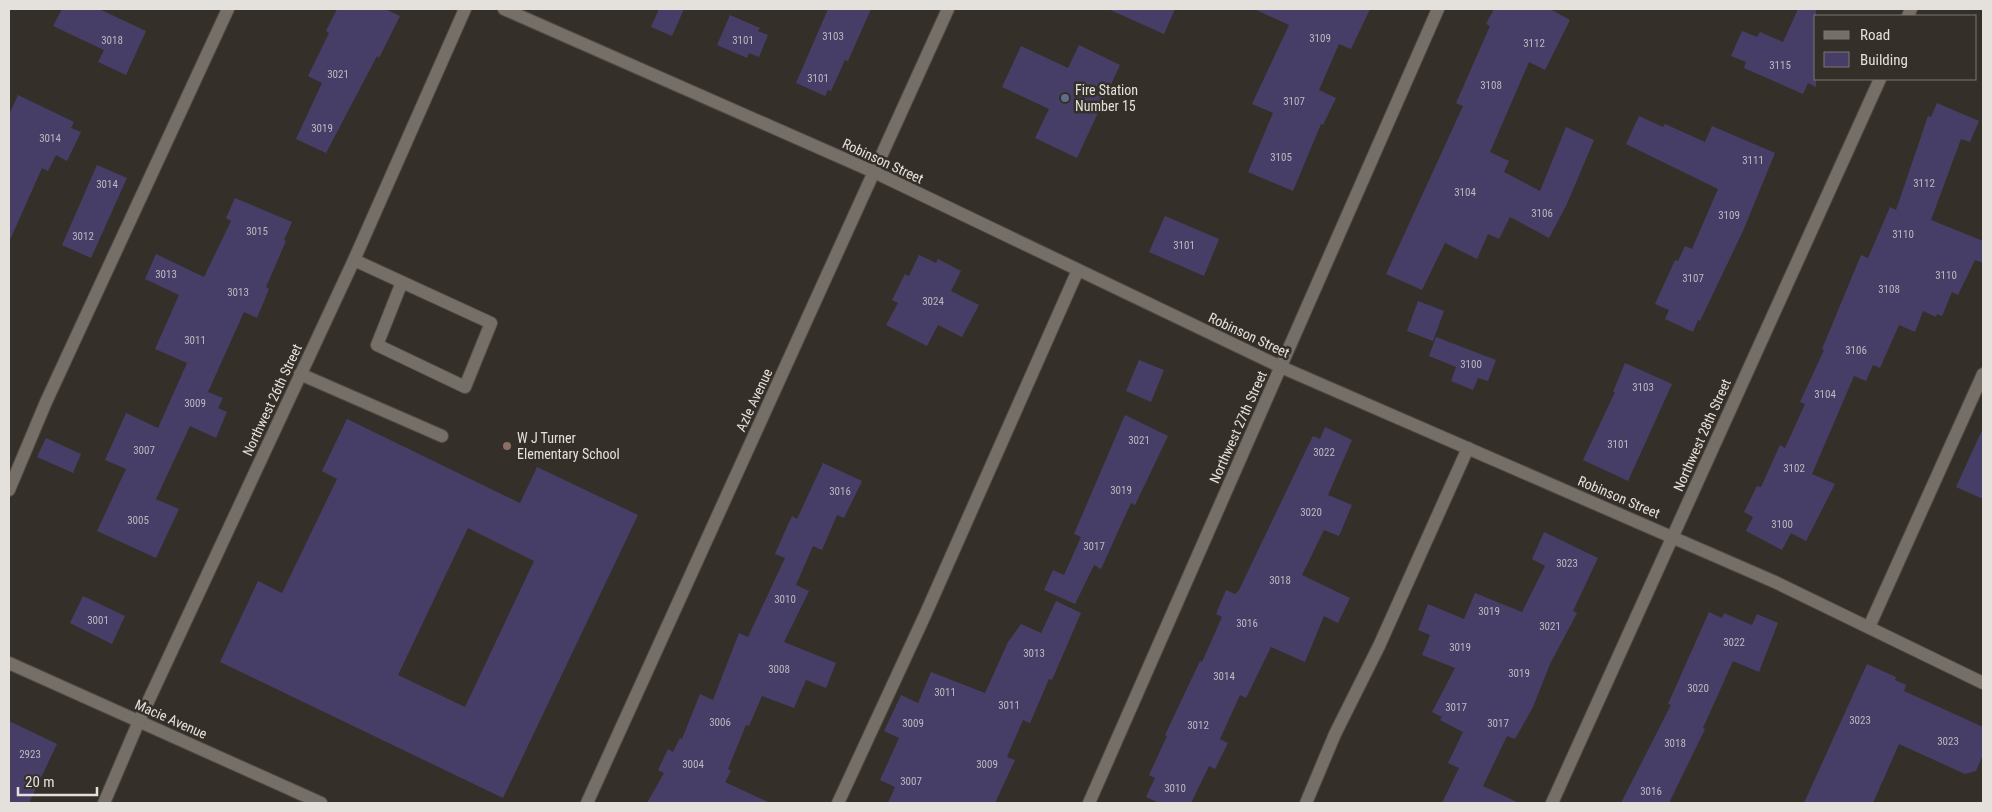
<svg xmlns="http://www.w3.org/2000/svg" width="1992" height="812" viewBox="0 0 1992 812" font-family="'Roboto Condensed',sans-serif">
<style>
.building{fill:#473e67;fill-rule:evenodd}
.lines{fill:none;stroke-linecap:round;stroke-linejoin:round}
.lane-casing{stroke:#504b46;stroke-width:14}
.street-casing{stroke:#504b46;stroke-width:14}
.secondary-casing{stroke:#504b46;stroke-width:14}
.lane{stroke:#756f68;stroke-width:12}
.street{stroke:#756f68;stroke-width:12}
.secondary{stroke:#756f68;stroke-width:12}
.service-dot{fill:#5c6f8a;stroke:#352f29;stroke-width:2}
.education-dot{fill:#8d6e63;stroke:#352f29;stroke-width:2}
.labels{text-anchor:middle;stroke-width:5;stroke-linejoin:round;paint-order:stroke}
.number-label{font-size:11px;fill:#bdb8bf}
.poi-label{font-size:14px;fill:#e4e0dc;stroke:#352f29;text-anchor:start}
.street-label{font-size:14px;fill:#e4e0dc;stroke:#352f29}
</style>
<rect width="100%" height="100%" fill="#352f29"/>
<g class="building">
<path d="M62,9H99L146,31L126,75L98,62L104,50L53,26Z"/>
<path d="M337,9H385L400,16L379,58L377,56L326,153L296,139L322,83L308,76L329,33L326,31Z"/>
<path d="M659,9H684L672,36L651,27Z"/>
<path d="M828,9H871L848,61L845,60L831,91L828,90L825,96L796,83Z"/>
<path d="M1108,9H1175L1164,34Z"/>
<path d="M1254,9H1370L1351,49L1339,44L1319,90L1336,98L1323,125L1321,124L1293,191L1248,172L1273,113L1252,104L1289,25Z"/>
<path d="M1494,9H1550L1570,20L1545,70L1529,62L1490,152L1509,161L1504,172L1540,191L1566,127L1594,140L1566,206L1549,238L1510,217L1499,239L1488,234L1477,259L1445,243L1422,290L1386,274L1463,106L1456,103L1490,26L1486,24Z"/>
<path d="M1798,9H1816V87L1808,83L1803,94L1744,68L1746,62L1731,56L1742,31L1757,37L1760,32L1783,42Z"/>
<path d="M730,15L760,28L758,31L768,35L759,57L749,53L747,58L717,45Z"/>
<path d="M1079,45L1120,65L1077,158L1035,138L1049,109L1002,87L1021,46L1068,68Z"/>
<path d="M18,95L74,122L71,128L81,132L67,161L56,155L48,171L42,168L9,242V115Z"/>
<path d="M1937,103L1979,121L1970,142L1961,139L1931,220L1983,241V263L1975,260L1958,295L1952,292L1942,316L1937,314L1936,317L1923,311L1915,332L1899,325L1880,368L1873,365L1866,381L1854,376L1812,474L1835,484L1806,541L1791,533L1782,550L1746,531L1753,517L1744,512L1757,486L1761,487L1780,445L1785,448L1805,404L1800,402L1824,350L1822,349L1861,255L1868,258L1890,207L1896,210L1928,116L1931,117Z"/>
<path d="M1639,116L1663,127L1665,124L1705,142L1712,126L1775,153L1743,231L1700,321L1698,320L1693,332L1665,319L1669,310L1655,304L1675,260L1678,261L1685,246L1692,249L1718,189L1626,144Z"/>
<path d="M97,165L127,178L91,258L62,245Z"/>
<path d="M235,198L292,222L284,240L286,241L266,287L269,289L257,318L244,312L208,392L223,398L218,408L227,412L216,438L190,426L156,499L179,509L156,558L97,531L126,469L105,460L126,413L158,428L187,363L155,349L179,295L145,279L156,254L204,277L231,221L226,218Z"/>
<path d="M1165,216L1219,239L1204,276L1149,252Z"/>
<path d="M919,255L936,263L938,259L961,271L951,291L979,305L962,337L938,325L927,346L886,325L898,303L892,300L905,274L909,276Z"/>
<path d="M1418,301L1444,311L1433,341L1407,331Z"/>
<path d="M1436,337L1496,360L1488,381L1478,378L1473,390L1451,381L1456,367L1429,356Z"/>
<path d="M1139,360L1164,370L1151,402L1126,391Z"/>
<path d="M1625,363L1672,384L1628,481L1583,460L1615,392H1613Z"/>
<path d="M1125,415L1168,436L1135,505L1131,503L1101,569L1094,565L1075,604L1044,590L1053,570L1064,575L1081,537L1074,534Z"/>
<path d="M347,419L520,503L537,467L638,515L503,798L220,662L258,581L282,593L337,479L322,471ZM468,528L534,561L465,707L398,675Z"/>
<path d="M1325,427L1352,440L1328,495L1352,505L1339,536L1324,530L1302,575L1350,598L1338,623L1324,616L1305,662L1271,647L1246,698L1240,695L1220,739L1228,743L1215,769L1209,766L1191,803H1159L1146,797L1155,778L1149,775L1167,736L1165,735L1200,661L1202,662L1222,617L1216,614L1226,590L1235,594L1239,590L1308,446L1313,436L1320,439Z"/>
<path d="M1983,428V499L1956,487Z"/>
<path d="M46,438L81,454L73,473L37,457Z"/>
<path d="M823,463L862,481L844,518L837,515L822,550L813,546L796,585L809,591L784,642L836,663L826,688L806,680L794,708L762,696L749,726L746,725L728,769L731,771L725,782L770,803H647L664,773L658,770L668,749L673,752L680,738L682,739L700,694L713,700L739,633L748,637L785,558L775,554L786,529L792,516L797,519Z"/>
<path d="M1544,532L1598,558L1573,611L1577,613L1550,664L1533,707L1515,739L1507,736L1483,786L1519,803H1442L1459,768L1448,763L1463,732L1440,720L1442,717L1432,712L1455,668L1422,655L1430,635L1418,630L1428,604L1464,619L1475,593L1522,612L1545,566L1532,559Z"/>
<path d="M83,596L125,616L112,644L70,623Z"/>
<path d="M1056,601L1081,613L1052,680L1049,679L1030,723L1023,720L1007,757L1015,760L995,803H888L895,787L880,780L899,738L884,731L901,695L918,703L931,672L985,693L1008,642L1021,624L1041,633Z"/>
<path d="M1709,612L1722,618L1724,613L1752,625L1757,614L1778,623L1759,672L1733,661L1703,728L1705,729L1669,803H1621L1671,705L1668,704Z"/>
<path d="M1867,664L1896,677L1895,680L1906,685L1904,691L1983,727V755L1976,771L1965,774L1899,744L1873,803H1804Z"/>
<path d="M9,721L57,744L29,803H9Z"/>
</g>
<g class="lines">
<defs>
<g id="lane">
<path d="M354,260L491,323L465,387L377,345L402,282"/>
<path d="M300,374L442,436"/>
<path d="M9,490L46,402L228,9"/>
<path d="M1869,627L1983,374"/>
<path d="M838,803L926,613L1078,270"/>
<path d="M1306,803L1335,734L1379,646L1468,448"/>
</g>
<g id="street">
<path d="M504,9L874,172L1281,367L1775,582L1983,683"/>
<path d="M1908,16L1911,9"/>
<path d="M9,663L321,803"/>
<path d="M104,803L139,721L354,260L465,9"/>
<path d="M1089,803L1438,9"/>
<path d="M1552,803L1880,79"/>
</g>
<path id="secondary" d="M587,803L948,9"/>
</defs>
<use href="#lane" class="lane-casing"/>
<use href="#street" class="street-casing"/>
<use href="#secondary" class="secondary-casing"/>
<use href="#lane" class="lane"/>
<use href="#street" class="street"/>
<use href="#secondary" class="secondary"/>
</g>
<circle class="service-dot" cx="1065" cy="98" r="5"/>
<circle class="education-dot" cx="507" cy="446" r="5"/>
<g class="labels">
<g class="number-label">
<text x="833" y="40">3103</text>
<text x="1320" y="42">3109</text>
<text x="112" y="44">3018</text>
<text x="743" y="44">3101</text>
<text x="1534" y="47">3112</text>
<text x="1780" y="69">3115</text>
<text x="338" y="78">3021</text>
<text x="818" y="82">3101</text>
<text x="1491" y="89">3108</text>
<text x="1294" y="105">3107</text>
<text x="322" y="132">3019</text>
<text x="50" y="142">3014</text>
<text x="1281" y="161">3105</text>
<text x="1753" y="164">3111</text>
<text x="1924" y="187">3112</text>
<text x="107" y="188">3014</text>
<text x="1465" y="196">3104</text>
<text x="1542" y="217">3106</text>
<text x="1729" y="219">3109</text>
<text x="257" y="235">3015</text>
<text x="1903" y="238">3110</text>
<text x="83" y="240">3012</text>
<text x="1184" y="249">3101</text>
<text x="166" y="278">3013</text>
<text x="1946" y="279">3110</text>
<text x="1693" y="282">3107</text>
<text x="1889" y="293">3108</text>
<text x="238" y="296">3013</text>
<text x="933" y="305">3024</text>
<text x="195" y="344">3011</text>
<text x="1856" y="354">3106</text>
<text x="1471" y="368">3100</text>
<text x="1643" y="391">3103</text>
<text x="1825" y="398">3104</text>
<text x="195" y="407">3009</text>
<text x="1139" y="444">3021</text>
<text x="1618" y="448">3101</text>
<text x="144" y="454">3007</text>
<text x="1324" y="456">3022</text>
<text x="1794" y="472">3102</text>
<text x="1121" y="494">3019</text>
<text x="840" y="495">3016</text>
<text x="1311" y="516">3020</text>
<text x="138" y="524">3005</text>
<text x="1782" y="528">3100</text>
<text x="1094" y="550">3017</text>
<text x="1567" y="567">3023</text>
<text x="1280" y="584">3018</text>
<text x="785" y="603">3010</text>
<text x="1489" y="615">3019</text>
<text x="98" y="624">3001</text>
<text x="1247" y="627">3016</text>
<text x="1550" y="630">3021</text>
<text x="1734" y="646">3022</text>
<text x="1460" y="651">3019</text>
<text x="1034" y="657">3013</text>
<text x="779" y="673">3008</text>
<text x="1519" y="677">3019</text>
<text x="1224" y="680">3014</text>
<text x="1698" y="692">3020</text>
<text x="945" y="696">3011</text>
<text x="1009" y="709">3011</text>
<text x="1456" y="711">3017</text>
<text x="1860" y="724">3023</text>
<text x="720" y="726">3006</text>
<text x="913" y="727">3009</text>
<text x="1498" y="727">3017</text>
<text x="1198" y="729">3012</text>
<text x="1948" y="745">3023</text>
<text x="1675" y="747">3018</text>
<text x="30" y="758">2923</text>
<text x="693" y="768">3004</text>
<text x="987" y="768">3009</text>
<text x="911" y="785">3007</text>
<text x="1175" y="792">3010</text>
<text x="1651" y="795">3016</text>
</g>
<g class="poi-label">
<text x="1075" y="95">Fire Station<tspan x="1075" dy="16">Number 15</tspan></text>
<text x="517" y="443">W J Turner<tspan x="517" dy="16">Elementary School</tspan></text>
</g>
<g class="street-label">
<text transform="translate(883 161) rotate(25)" y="5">Robinson Street</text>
<text transform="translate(1249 335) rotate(25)" y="5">Robinson Street</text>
<text transform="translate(272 400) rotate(-65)" y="5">Northwest 26th Street</text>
<text transform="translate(754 400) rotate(-65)" y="5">Azle Avenue</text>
<text transform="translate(1238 427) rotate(-66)" y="5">Northwest 27th Street</text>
<text transform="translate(1702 435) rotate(-66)" y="5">Northwest 28th Street</text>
<text transform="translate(1619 497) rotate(23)" y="5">Robinson Street</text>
<text transform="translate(171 719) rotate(24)" y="5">Macie Avenue</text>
</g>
</g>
<rect width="1992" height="812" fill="none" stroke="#e4e0dc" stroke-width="20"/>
<rect x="1814" y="15" width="162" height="65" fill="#352f29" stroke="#7b7671"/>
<rect x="1824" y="31" width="25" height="8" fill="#756f68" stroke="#7b7671"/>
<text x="1860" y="40" font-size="15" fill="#e4e0dc">Road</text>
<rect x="1824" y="52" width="25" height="15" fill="#473e67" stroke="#7b7671"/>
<text x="1860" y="65" font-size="15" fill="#e4e0dc">Building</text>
<path d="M18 787v8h79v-8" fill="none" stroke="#e4e0dc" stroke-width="2.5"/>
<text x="25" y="787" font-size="15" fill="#e4e0dc" stroke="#352f29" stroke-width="4" paint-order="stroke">20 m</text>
</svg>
